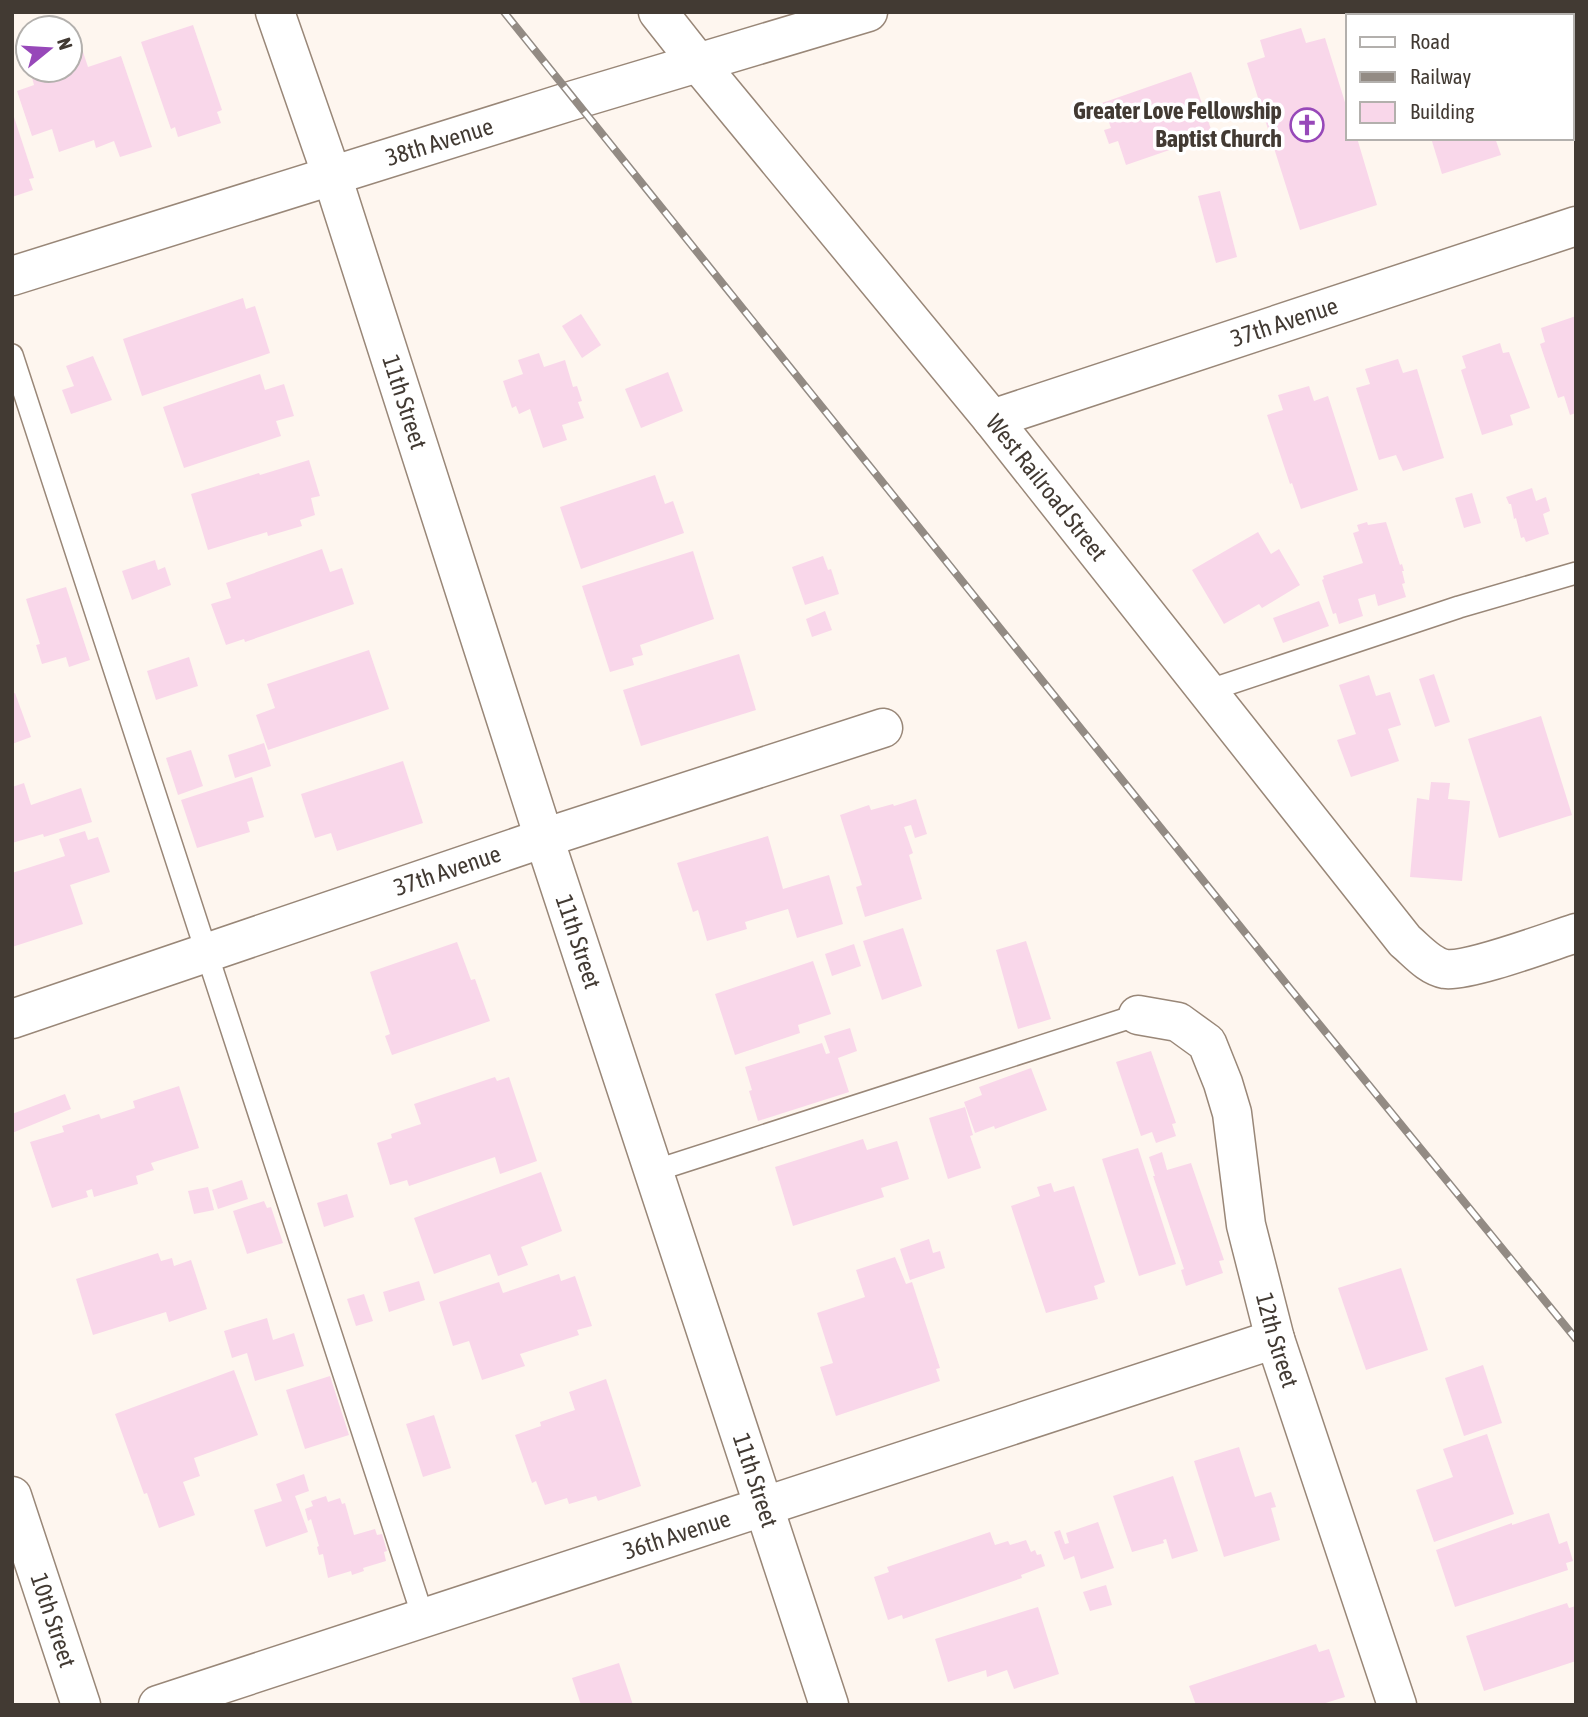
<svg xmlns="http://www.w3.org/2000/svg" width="1588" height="1717" viewBox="0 0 1588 1717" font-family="'Asap Condensed',sans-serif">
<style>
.building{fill:#f9d7ea}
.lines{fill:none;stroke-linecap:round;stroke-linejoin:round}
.lane-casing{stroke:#998778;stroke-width:24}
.street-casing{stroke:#998778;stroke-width:41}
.secondary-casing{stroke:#998778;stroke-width:41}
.lane{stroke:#fff;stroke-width:21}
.street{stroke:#fff;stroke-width:38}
.secondary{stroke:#fff;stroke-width:38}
.rail-casing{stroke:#938b84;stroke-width:8}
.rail{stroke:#fff;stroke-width:5;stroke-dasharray:16;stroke-linecap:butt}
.labels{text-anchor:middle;stroke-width:7;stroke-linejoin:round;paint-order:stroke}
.poi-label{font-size:24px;font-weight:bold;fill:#423a33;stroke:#fff;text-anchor:end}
.street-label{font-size:24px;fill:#423a33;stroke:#fff}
</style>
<rect width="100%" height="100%" fill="#fef6ef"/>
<g class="building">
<path d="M193,25L222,110L217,112L221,123L178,137L175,127L171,129L141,42Z"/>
<path d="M1301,28L1306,43L1325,38L1348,112V138H1357L1377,205L1300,230L1247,63L1265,57L1260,40Z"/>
<path d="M83,52L88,67L121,56L152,147L120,157L114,141L96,148L94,140L59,152L52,129L32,136L17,91L34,85L30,70H70V56Z"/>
<path d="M1576,60V101H1575L1572,91V62Z"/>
<path d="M1191,72L1213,135L1126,165L1118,141L1109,144L1104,130L1111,128L1102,103Z"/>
<path d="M13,114L34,178L29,179L33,190L12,197Z"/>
<path d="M1431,138H1495L1501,155L1442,174Z"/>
<path d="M1220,191L1237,257L1216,263L1198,196Z"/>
<path d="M243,298L246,309L255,306L270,353L142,396L123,339Z"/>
<path d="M581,314L601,345L582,358L562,326Z"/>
<path d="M1576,316V413L1570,415L1564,396L1558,398L1540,344L1545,342L1541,328Z"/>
<path d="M1500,343L1503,353L1509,352L1530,408L1510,415L1513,425L1482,435L1461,370L1466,368L1462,356Z"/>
<path d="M539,353L544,367L565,360L573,387L577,386L582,401L578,402L584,418L562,425L567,440L543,448L530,409L519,414L516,406L512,408L503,381L523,374L518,360Z"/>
<path d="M93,356L112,400L71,414L62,390L74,386L66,366Z"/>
<path d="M1398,359L1403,373L1417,369L1444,458L1403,471L1396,455L1379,460L1356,388L1370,384L1365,369Z"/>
<path d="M668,372L683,411L641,428L625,389Z"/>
<path d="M260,374L265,390L284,384L294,416L276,421L281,436L184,468L163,407Z"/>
<path d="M1309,386L1314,401L1328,396L1358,490L1301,509L1292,483L1290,484L1267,415L1283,410L1278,395Z"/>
<path d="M309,460L320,496L311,498L315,515L300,520L302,526L268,536L267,532L208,550L191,494L259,473L260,475Z"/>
<path d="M655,475L665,504L673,501L684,533L581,569L560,507Z"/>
<path d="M1532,488L1536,501L1546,497L1550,511L1543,514L1549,534L1526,542L1524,537L1521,538L1516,518L1514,519L1511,504H1509L1506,497Z"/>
<path d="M1472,493L1481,523L1464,528L1455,498Z"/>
<path d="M1367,522L1368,525L1386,522L1400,565L1402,564L1404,571H1402L1405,583L1402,584L1406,597L1378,606L1375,594L1358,599L1363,616L1339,624L1336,613L1333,614L1322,580L1324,579L1323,576L1363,563L1353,533L1359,531L1357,525Z"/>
<path d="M1258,532L1271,554L1279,549L1300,585L1262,608L1259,604L1224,624L1192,570Z"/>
<path d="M322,549L330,572L342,568L354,604L245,642L244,639L226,645L211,604L231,598L226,583Z"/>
<path d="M693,551L714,619L640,645L643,655L632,658L634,665L610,672L582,586Z"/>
<path d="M823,556L828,570L831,569L839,594L805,605L792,567Z"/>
<path d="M155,560L158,570L165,567L171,585L132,600L122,571Z"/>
<path d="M66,587L90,660L69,667L66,657L42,664L36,645L40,644L26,599Z"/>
<path d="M1319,601L1329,626L1283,643L1273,618Z"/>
<path d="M825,611L832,630L812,637L806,619Z"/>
<path d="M369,650L389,709L268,750L256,715L275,708L267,684Z"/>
<path d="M739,654L756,710L641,746L623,690Z"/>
<path d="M189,657L198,686L156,700L147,671Z"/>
<path d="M1434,674L1450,722L1435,727L1419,679Z"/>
<path d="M1369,675L1376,696L1390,692L1401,725L1388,729L1399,761L1351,777L1337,740L1356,734L1339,685Z"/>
<path d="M15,693L31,737L12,744V694Z"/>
<path d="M1541,716L1572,815L1499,838L1468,739Z"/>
<path d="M264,743L271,766L235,778L228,755Z"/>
<path d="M191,750L203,786L178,795L166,758Z"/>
<path d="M403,761L423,823L337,851L331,833L315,838L301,794Z"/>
<path d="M252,777L264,817L247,822L250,832L197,848L181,800Z"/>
<path d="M1431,782L1450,783L1448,799L1470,801L1462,881L1410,877L1417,798L1429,800Z"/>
<path d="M24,783L31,805L81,788L92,822L44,837L43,834L12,843V787Z"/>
<path d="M916,799L927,834L915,838L911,825L904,827L913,853L909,855L922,899L865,917L856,887L862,885L840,815L869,805L871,810L893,804L894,806Z"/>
<path d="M85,831L88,840L98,837L110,872L70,885L83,924L12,947V873L65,856L59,839Z"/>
<path d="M768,836L783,889L829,875L843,924L797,938L788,909L745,922L747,929L707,941L698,910L693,912L677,863Z"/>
<path d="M903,928L922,986L882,1000L863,941Z"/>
<path d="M1026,941L1051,1019L1018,1029L996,950Z"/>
<path d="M457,942L471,980L475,979L490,1021L392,1055L385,1036L390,1034L370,972Z"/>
<path d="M854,944L861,966L832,976L825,954Z"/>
<path d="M813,961L831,1014L798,1025L800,1033L735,1055L715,994Z"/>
<path d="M850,1028L857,1051L838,1058L849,1092L758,1121L749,1091L752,1090L745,1067L822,1043L826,1054L830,1053L824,1036Z"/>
<path d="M1151,1051L1176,1123L1172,1124L1176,1136L1156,1143L1152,1132L1141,1136L1116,1062Z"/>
<path d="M1031,1068L1047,1110L995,1129L994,1126L975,1133L964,1102L982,1095L979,1087Z"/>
<path d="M495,1077L497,1081L509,1077L537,1161L500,1174L495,1157L409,1186L407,1180L390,1185L377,1143L392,1138L391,1134L421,1124L414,1104Z"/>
<path d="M179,1086L199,1148L151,1163L154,1170L136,1176L138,1184L94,1197L92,1189L86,1191L88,1197L52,1208L30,1142L64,1132L62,1126L99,1114L101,1119L135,1108L133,1101Z"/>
<path d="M65,1094L71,1109L12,1133V1114Z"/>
<path d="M965,1107L973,1135L970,1136L981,1168L948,1179L929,1118Z"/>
<path d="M863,1139L867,1150L897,1141L909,1179L881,1188L884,1197L793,1226L775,1167Z"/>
<path d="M1138,1148L1176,1264L1139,1276L1102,1159Z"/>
<path d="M1162,1152L1167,1170L1191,1163L1224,1260L1219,1261L1223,1273L1186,1286L1181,1270L1184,1269L1153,1176H1155L1149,1157Z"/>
<path d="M541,1172L562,1231L521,1247L528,1265L498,1276L490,1254L434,1274L414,1218Z"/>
<path d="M242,1180L248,1199L218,1209L212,1190Z"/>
<path d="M1051,1183L1054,1192L1074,1186L1105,1282L1094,1286L1098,1299L1046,1313L1011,1206L1040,1196L1037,1187Z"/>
<path d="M208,1187L214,1210L194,1214L188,1191Z"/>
<path d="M347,1194L354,1217L324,1227L317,1203Z"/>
<path d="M264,1201L267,1208L271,1207L283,1243L247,1254L233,1211Z"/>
<path d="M929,1239L933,1253L940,1251L945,1268L910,1280L900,1249Z"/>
<path d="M158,1253L161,1261L172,1258L174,1266L191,1260L207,1309L169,1322L166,1312L93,1335L76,1279Z"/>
<path d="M895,1257L906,1284L912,1282L940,1368L936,1369L940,1381L836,1416L820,1367L833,1363L817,1313L865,1297L856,1270Z"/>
<path d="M1401,1268L1428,1350L1366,1370L1338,1288Z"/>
<path d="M559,1274L561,1281L575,1276L592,1326L577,1330L579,1335L520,1354L525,1366L482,1380L469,1341L453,1346L439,1302L499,1282L503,1293Z"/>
<path d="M419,1281L425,1300L389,1312L383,1292Z"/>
<path d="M364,1294L373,1321L356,1326L347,1299Z"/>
<path d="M267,1318L273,1340L294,1333L304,1366L255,1381L247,1353L232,1358L224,1331Z"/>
<path d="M1483,1365L1502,1423L1464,1436L1445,1378Z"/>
<path d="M234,1370L258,1435L194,1458L200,1476L183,1482L195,1515L159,1528L147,1493L144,1494L115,1414Z"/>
<path d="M330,1376L349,1435L305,1449L286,1390Z"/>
<path d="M606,1379L641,1486L598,1501L596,1496L569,1504L567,1498L545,1505L536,1481L532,1483L515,1435L541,1426L540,1422L575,1410L569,1392Z"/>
<path d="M434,1415L451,1468L423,1477L406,1424Z"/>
<path d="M1487,1434L1514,1514L1434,1542L1416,1490L1453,1477L1443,1449Z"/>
<path d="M1239,1447L1255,1497L1271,1492L1276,1507L1271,1508L1280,1540L1224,1557L1194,1461Z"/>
<path d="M304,1474L309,1491L295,1496L308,1532L266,1547L254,1510L282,1501L276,1484Z"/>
<path d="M1173,1476L1198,1551L1172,1559L1166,1539L1163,1540L1164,1543L1132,1552L1113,1496Z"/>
<path d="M326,1496L328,1502L340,1498L342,1504L345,1503L354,1535L375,1529L377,1535L382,1534L387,1551L384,1552L386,1561L363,1568L364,1571L352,1575L351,1571L328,1578L323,1554L319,1555L317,1547L319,1546L311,1519L308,1521L305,1509L313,1506L311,1501Z"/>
<path d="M1549,1513L1559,1544L1567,1541L1573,1561L1566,1563L1568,1570L1455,1607L1436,1550L1512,1523V1525Z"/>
<path d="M1098,1522L1114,1568L1081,1579L1074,1556L1064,1560L1054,1532L1060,1530L1065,1544L1069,1543L1066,1533Z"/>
<path d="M990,1532L995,1545L1008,1541L1010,1545L1026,1540L1031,1552L1035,1550L1037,1555L1041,1554L1045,1566L1021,1575L1022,1578L903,1619L902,1615L888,1620L874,1577L889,1572L887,1567Z"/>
<path d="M1106,1585L1112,1605L1090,1611L1083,1592Z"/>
<path d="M1567,1603L1569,1608L1576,1606V1661L1484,1691L1466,1636Z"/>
<path d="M1038,1607L1059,1674L1014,1689L1007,1670L987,1677L986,1670L948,1682L935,1639Z"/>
<path d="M1316,1644L1319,1652L1329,1649L1345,1697L1319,1705H1196L1189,1686Z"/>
<path d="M619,1663L633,1705H581L572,1678Z"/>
</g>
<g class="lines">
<defs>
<g id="lane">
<path d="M12,355L423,1617"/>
<path d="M1207,691L1459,607L1576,573"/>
<path d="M654,1171L1138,1015"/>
</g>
<g id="street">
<path id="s1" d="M275,12L332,176L544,838L829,1705"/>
<path id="s2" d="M699,64L992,419L1405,941C1417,951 1429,966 1445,969C1469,972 1548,942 1576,933"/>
<path id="s3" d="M992,419L1576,226"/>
<path id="s4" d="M1138,1015L1178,1022L1207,1043L1223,1083L1232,1113L1246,1225L1275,1339L1397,1705"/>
<path id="s5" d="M12,1019L544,838L883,728"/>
<path id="s6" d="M12,1496L81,1705"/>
<path id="s7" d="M158,1705L1275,1339"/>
</g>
<g id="secondary">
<path d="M658,12L699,64"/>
<path id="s8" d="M12,276L574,100L868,12"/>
</g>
</defs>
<use href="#lane" class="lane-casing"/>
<use href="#street" class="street-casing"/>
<use href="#secondary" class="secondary-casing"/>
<use href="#lane" class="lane"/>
<use href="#street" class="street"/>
<use href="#secondary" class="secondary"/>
<defs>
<path id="rail" d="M504,12L1292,991L1576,1339"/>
</defs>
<use href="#rail" class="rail-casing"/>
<use href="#rail" class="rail"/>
</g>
<defs>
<symbol id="church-ring" viewBox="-11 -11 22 22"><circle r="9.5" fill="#fff" stroke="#9748b9" stroke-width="1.5"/><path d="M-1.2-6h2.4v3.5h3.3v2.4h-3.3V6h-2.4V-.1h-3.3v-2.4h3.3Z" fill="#9748b9"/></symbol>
</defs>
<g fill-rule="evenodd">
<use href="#church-ring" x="1288" y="106" width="38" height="38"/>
</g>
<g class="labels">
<g class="poi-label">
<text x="1282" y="119">Greater Love Fellowship<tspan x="1282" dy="28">Baptist Church</tspan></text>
</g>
<g class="street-label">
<text dy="8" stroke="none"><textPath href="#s8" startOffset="448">38th Avenue</textPath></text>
<text dy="8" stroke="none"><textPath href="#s3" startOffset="308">37th Avenue</textPath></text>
<text dy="8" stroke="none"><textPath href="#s1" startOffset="411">11th Street</textPath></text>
<text dy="8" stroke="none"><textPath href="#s2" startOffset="548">West Railroad Street</textPath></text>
<text dy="8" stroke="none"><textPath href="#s5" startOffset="460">37th Avenue</textPath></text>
<text dy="8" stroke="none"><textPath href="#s1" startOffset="978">11th Street</textPath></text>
<text dy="8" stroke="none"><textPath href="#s4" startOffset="383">12th Street</textPath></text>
<text dy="8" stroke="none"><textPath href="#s1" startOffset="1545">11th Street</textPath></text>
<text dy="8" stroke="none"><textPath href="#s7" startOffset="546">36th Avenue</textPath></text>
<text dy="8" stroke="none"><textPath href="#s6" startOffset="131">10th Street</textPath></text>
</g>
</g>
<rect width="1588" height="1717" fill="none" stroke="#423a33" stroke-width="28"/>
<rect x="1346" y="14" width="228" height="126" fill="#ffffff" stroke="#b3b0ad" stroke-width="2"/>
<rect x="1360" y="37" width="35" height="10" fill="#ffffff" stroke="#b3b0ad" stroke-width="2"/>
<text x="1410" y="49" font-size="21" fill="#423a33">Road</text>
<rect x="1360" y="72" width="35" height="10" fill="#938b84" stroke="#b3b0ad" stroke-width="2"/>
<text x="1410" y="84" font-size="21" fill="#423a33">Railway</text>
<rect x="1360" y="102" width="35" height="21" fill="#f9d7ea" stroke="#b3b0ad" stroke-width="2"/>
<text x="1410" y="119" font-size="21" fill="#423a33">Building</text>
<g transform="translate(49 49) rotate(72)"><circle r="33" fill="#ffffff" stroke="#b3b0ad" stroke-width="2"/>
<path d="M0-5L12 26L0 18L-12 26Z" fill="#9748b9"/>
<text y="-10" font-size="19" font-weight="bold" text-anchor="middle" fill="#423a33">N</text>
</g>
</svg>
